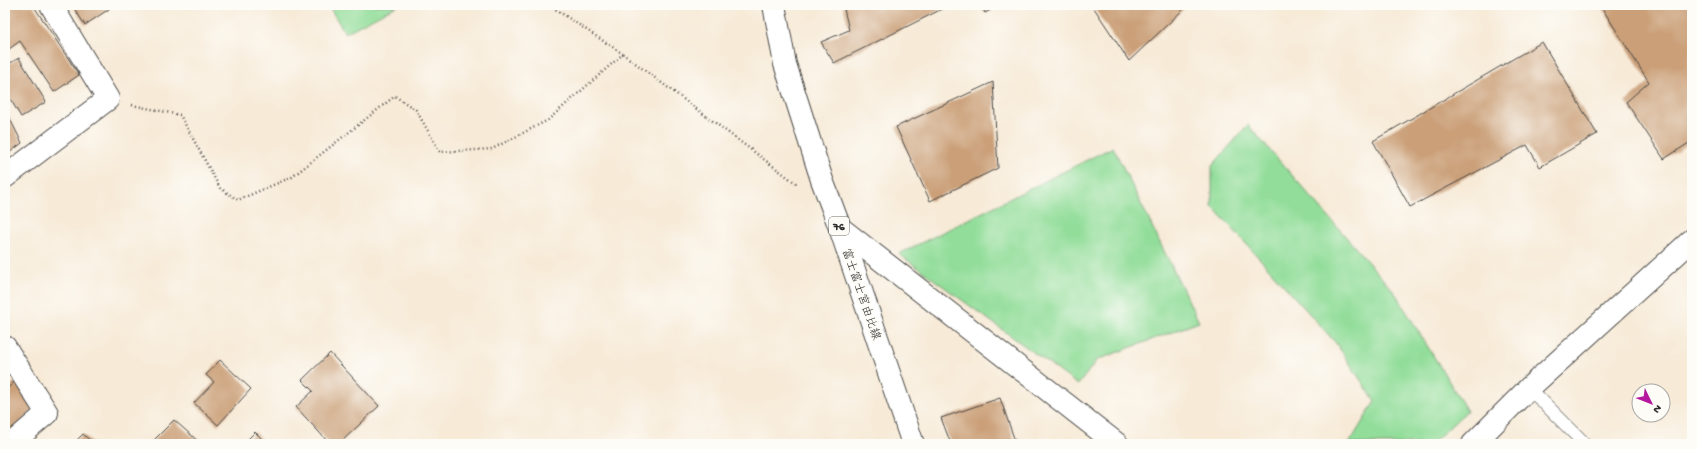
<svg xmlns="http://www.w3.org/2000/svg" width="1697" height="449" viewBox="0 0 1697 449" font-family="'Gochi Hand','Klee One',sans-serif">
<style>
.green{fill:#91dd99;stroke:#5e8462}
.building{fill:#cba079}
.lines{fill:none;stroke-linecap:round;stroke-linejoin:round}
.lane-casing{stroke:#4a4845;stroke-width:14}
.street-casing{stroke:#4a4845;stroke-width:24}
.secondary-casing{stroke:#4a4845;stroke-width:24}
.primary-casing{stroke:#4a4845;stroke-width:24}
.path{stroke:#4a4845;stroke-width:2.5;stroke-dasharray:1 3;stroke-linecap:butt}
.lane{stroke:#fff;stroke-width:13}
.street{stroke:#fff;stroke-width:22}
.secondary{stroke:#fff;stroke-width:22}
.primary{stroke:#fff;stroke-width:22}
.labels{text-anchor:middle;stroke-width:4;stroke-linejoin:round;paint-order:stroke}
.shield{fill:#fdfcf7;stroke:#6a6a68;stroke-width:1}
.shield-label{font-size:11px;font-weight:bold;fill:#2b2b2b}
.street-label{font-size:12px;fill:#2b2b2b;stroke:#fdfcf7}
</style>
<rect width="100%" height="100%" fill="#fdfcf7"/>
<filter id="ink" filterUnits="userSpaceOnUse"><feTurbulence type="fractalNoise" baseFrequency=".025" numOctaves="2"/><feDisplacementMap in="SourceGraphic" scale="8" xChannelSelector="R" yChannelSelector="G"/><feConvolveMatrix kernelMatrix="1 2 1 2 8 2 1 2 1" color-interpolation-filters="sRGB"/></filter>
<filter id="wash" filterUnits="userSpaceOnUse"><feTurbulence type="fractalNoise" baseFrequency=".012" numOctaves="4" result="noise"/><feDisplacementMap in="SourceGraphic" scale="16" xChannelSelector="R" yChannelSelector="G"/><feGaussianBlur stdDeviation="0.9" result="paint"/><feColorMatrix in="noise" values="0 0 0 0 0 0 0 0 0 0 0 0 0 0 0 0 0 1.4 0 .05"/><feComposite in="paint" operator="in"/></filter>
<g filter="url(#wash)">
<rect width="100%" height="100%" fill="#f7ead7"/>
<g class="green">
<path d="M328,5H398L345,33Z"/>
<path d="M1248,125L1395,293L1467,411L1431,444H1349L1375,401L1335,342L1212,206V166Z"/>
<path d="M1113,147L1199,322L1097,360L1078,385L899,254Z"/>
</g>
<g id="blocks">
<g class="building">
<path d="M5,5H33L79,75L54,92L20,41L5,52Z"/>
<path d="M72,5H106L109,9L85,25Z"/>
<path d="M843,5H950L834,63L821,42L849,30Z"/>
<path d="M981,5H1000L985,13Z"/>
<path d="M1092,5H1188L1129,61Z"/>
<path d="M1600,5H1692V141L1664,159L1626,102L1649,82Z"/>
<path d="M1542,42L1597,134L1540,167L1527,145L1410,207L1373,141Z"/>
<path d="M19,58L46,102L21,117L5,90V66Z"/>
<path d="M993,82L998,168L930,201L896,127Z"/>
<path d="M5,109L22,143L5,156Z"/>
<path d="M330,353L379,406L339,444H330L296,407L313,391L302,380Z"/>
<path d="M220,360L251,389L218,425L194,403L214,382L206,375Z"/>
<path d="M14,382L38,406L5,438V391Z"/>
<path d="M1000,398L1016,444H951L941,418Z"/>
<path d="M174,420L199,442L198,444H156L153,441Z"/>
<path d="M255,432L267,444H243Z"/>
<path d="M83,434L94,444H73Z"/>
</g>
</g>
</g>
<g filter="url(#ink)">
<use href="#blocks" fill-opacity="0" stroke="#4a4845" stroke-width="1"/>
<g class="lines">
<defs>
<path id="lane" d="M1529,388L1585,444"/>
<g id="street">
<path d="M5,177L108,99L51,5"/>
<path d="M840,228L1117,444"/>
<path d="M5,347L47,413L11,444"/>
</g>
<path id="secondary" d="M1473,444L1529,388L1692,240"/>
<path id="primary" d="M774,5L785,64L822,180L840,228L913,444"/>
</defs>
<use href="#lane" class="lane-casing"/>
<use href="#street" class="street-casing"/>
<use href="#secondary" class="secondary-casing"/>
<use href="#primary" class="primary-casing"/>
<g class="path">
<path d="M549,5L623,54L797,184"/>
<path d="M132,105L180,115L220,188L238,200L292,177L395,96L416,110L440,152L492,149L548,120L623,54"/>
</g>
<use href="#lane" class="lane"/>
<use href="#street" class="street"/>
<use href="#secondary" class="secondary"/>
<use href="#primary" class="primary"/>
</g>
</g>
<g class="labels">
<rect class="shield" x="829" y="217" width="20" height="18" rx="3"/>
<g class="shield-label">
<text x="839" y="230">76</text>
</g>
<g class="street-label">
<text transform="translate(862 294) rotate(71)" y="4">富士富士宮由比線</text>
</g>
</g>
<rect width="1697" height="449" fill="none" stroke="#fdfcf7" stroke-width="20"/>
<g transform="translate(1651 403) rotate(133)"><circle r="19" fill="#fdfcf7" stroke="#a9a8a5"/>
<path d="M0-3L7 15L0 10L-7 15Z" fill="#b5179e"/>
<text y="-6" font-size="11" font-weight="bold" text-anchor="middle" fill="#2b2b2b">N</text>
</g>
</svg>
